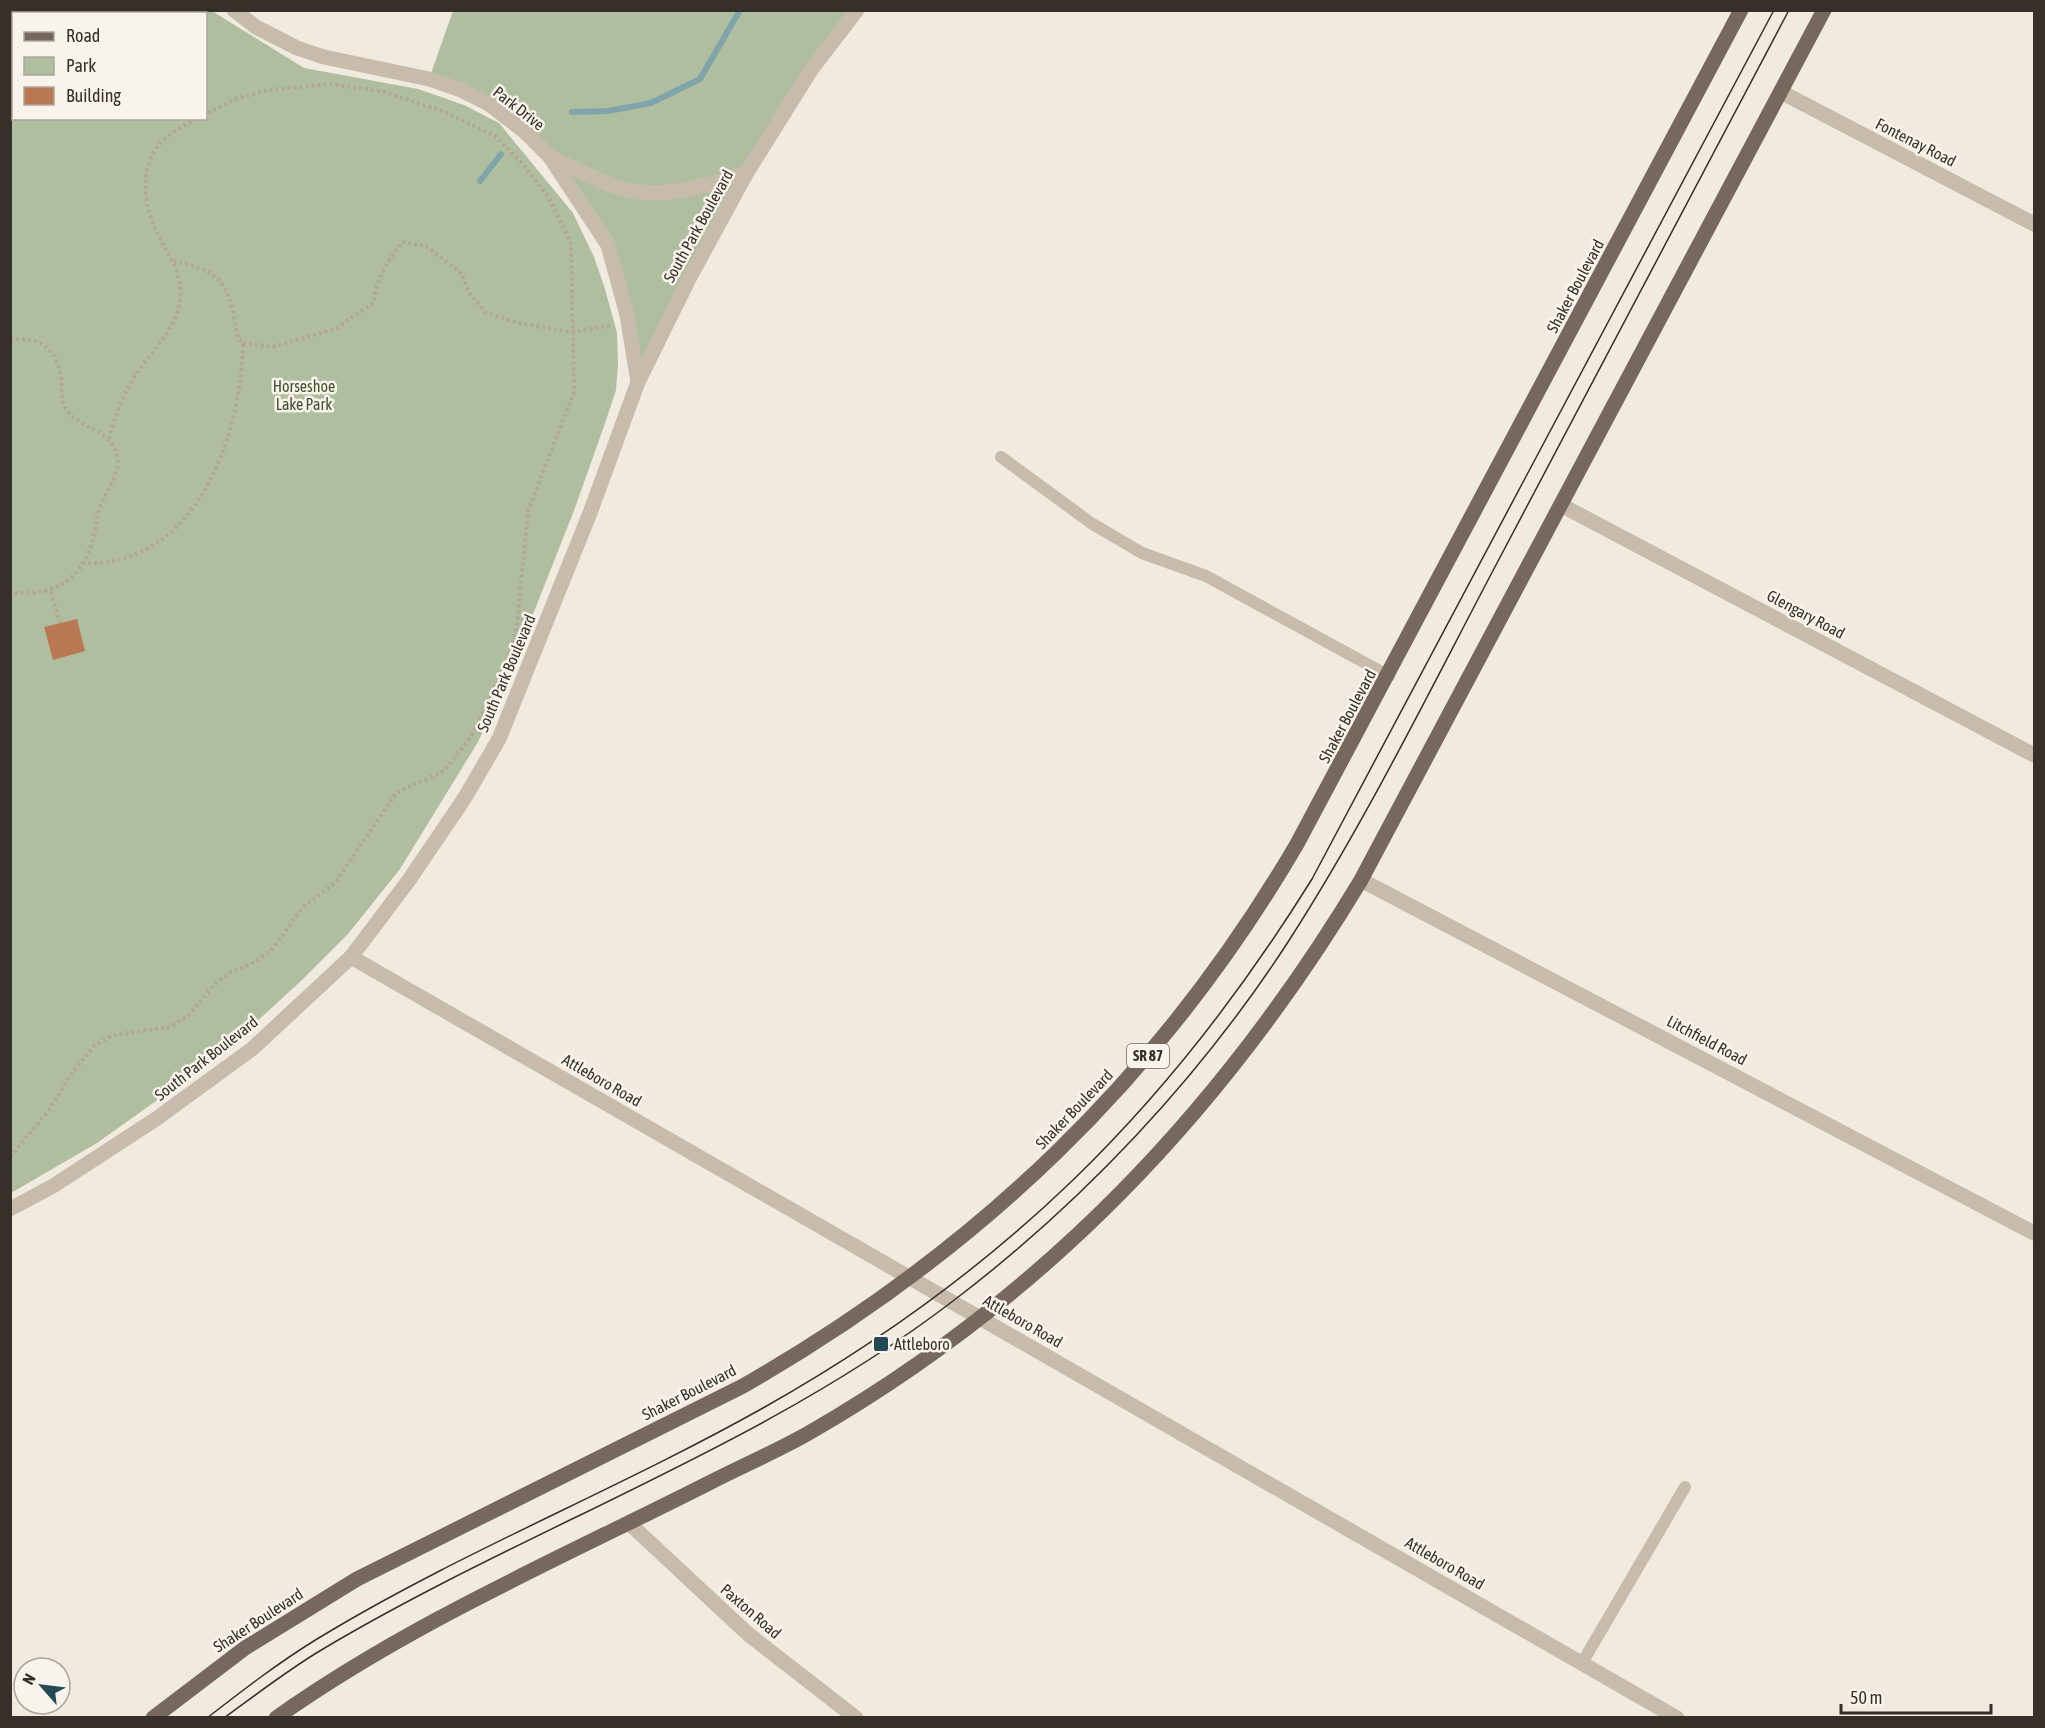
<svg xmlns="http://www.w3.org/2000/svg" width="2045" height="1728" viewBox="0 0 2045 1728" font-family="'Asap Condensed',sans-serif">
<style>
.green{fill:#b0bea0;fill-rule:evenodd}
.lines{fill:none;stroke-linecap:round;stroke-linejoin:round}
.stream{stroke:#80a4ab;stroke-width:6}
.building{fill:#ba7853}
.path{stroke:#b3a696;stroke-width:4;stroke-dasharray:3 3;stroke-linecap:butt}
.service{stroke:#c7bcab;stroke-width:12}
.minor{stroke:#c7bcab;stroke-width:15}
.primary{stroke:#76685c;stroke-width:15}
.tram{stroke:#362f2a;stroke-width:1.5}
.poi-dot{fill:#234a54;stroke:#f8f4eb;stroke-width:2}
.labels{text-anchor:middle;stroke-width:5;stroke-linejoin:round;paint-order:stroke}
.shield{fill:#f8f4eb;stroke:#706a64;stroke-width:1.5}
.shield-label{font-size:15px;font-weight:bold;fill:#362f2a}
.street-label{font-size:16px;fill:#362f2a;stroke:#f8f4eb}
.park-label{font-size:16px;fill:#415230;stroke:#f8f4eb}
.poi-label{font-size:16px;fill:#362f2a;stroke:#f8f4eb;text-anchor:start}
</style>
<rect width="100%" height="100%" fill="#f0eadf"/>
<g class="green">
<path d="M11,11H212L304,68L418,89L464,105L499,123L573,213L594,257L605,289L617,333L618,363L616,390L604,426L575,508L505,685L478,742L400,869L348,934L301,981L219,1056L97,1143L11,1193ZM14,14H206V118H14Z"/>
<path d="M453,11H857L811,70L638,382L608,245L522,129L429,79Z"/>
</g>
<g class="lines">
<g class="stream">
<path d="M65,14L66,10"/>
<path d="M10,64L14,62"/>
<path d="M572,112L608,111L651,103L700,79L740,10"/>
<path d="M480,181L501,154"/>
</g>
</g>
<path class="building" d="M77,619L85,651L53,660L44,627Z"/>
<g class="lines">
<g class="path">
<path d="M10,340C39,336 56,347 61,377C63,389 59,401 68,412C81,428 109,430 116,452C123,471 106,490 100,507C96,517 96,528 93,539C81,582 53,597 10,592"/>
<path d="M243,343L272,347L335,329L374,303C375,279 389,261 402,242L426,246L462,274L468,291L485,312L518,323L571,332L613,325"/>
<path d="M109,439C115,417 122,395 135,376C150,352 175,332 180,302C184,275 169,257 158,235C144,208 138,168 160,144C169,133 185,125 198,118"/>
<path d="M82,563C196,568 241,438 243,343L238,338C229,289 228,272 174,261"/>
<path d="M51,592L60,623"/>
<path d="M10,1157L49,1110L72,1073L95,1045L113,1035L170,1027L189,1015L214,985L232,971L251,964L271,951L303,907L335,883L396,793L444,771L471,737L507,663L517,626L528,511L574,392L571,243L549,198L522,163L495,136L445,112L385,92L330,84L268,90L235,99L206,114"/>
</g>
<g class="service">
<path d="M1001,457L1091,523L1142,553L1206,576L1389,676"/>
<path d="M1582,1663L1685,1487"/>
</g>
<g class="minor">
<path d="M234,10L256,27L297,48L324,57L429,79L461,90L489,104L524,131L550,157L608,245L627,315L638,382"/>
<path d="M1781,92L2034,224"/>
<path d="M550,157C572,167 609,187 632,191C670,198 709,184 746,174"/>
<path d="M1561,505L2034,755"/>
<path d="M1361,880L2034,1233"/>
<path d="M351,957L1677,1718"/>
<path d="M10,1209L53,1186L156,1119L252,1049L351,957L409,880L464,799L499,739L590,513L638,382L690,277L746,174L811,70L857,10"/>
<path d="M630,1524L748,1634L856,1718"/>
</g>
<g class="primary">
<path d="M153,1718L245,1648L357,1579L743,1386C977,1252 1161,1077 1297,844L1741,10"/>
<path d="M276,1718C410,1623 561,1558 707,1484C740,1467 775,1452 807,1434C1044,1298 1221,1112 1361,880L1824,10"/>
</g>
<g class="tram">
<path d="M207,1718C243,1690 278,1663 317,1639C460,1552 617,1490 763,1408C1001,1274 1168,1111 1312,879L1774,10"/>
<path d="M224,1718C257,1694 289,1669 323,1649C530,1526 761,1448 953,1301C1083,1202 1199,1079 1288,942C1366,821 1430,690 1497,563C1594,379 1691,195 1789,10"/>
</g>
</g>
<rect class="poi-dot" x="873" y="1336" width="16" height="16" rx="3"/>
<g class="labels">
<rect class="shield" x="1127" y="1044" width="42" height="24" rx="4.5"/>
<g class="shield-label">
<text x="1148" y="1061">SR 87</text>
</g>
<g class="street-label">
<text transform="translate(519 108) rotate(38)" y="6">Park Drive</text>
<text transform="translate(1916 142) rotate(27)" y="6">Fontenay Road</text>
<text transform="translate(698 226) rotate(-61)" y="6">South Park Boulevard</text>
<text transform="translate(1575 286) rotate(-62)" y="6">Shaker Boulevard</text>
<text transform="translate(1806 614) rotate(28)" y="6">Glengary Road</text>
<text transform="translate(506 673) rotate(-67)" y="6">South Park Boulevard</text>
<text transform="translate(1347 716) rotate(-62)" y="6">Shaker Boulevard</text>
<text transform="translate(1707 1040) rotate(28)" y="6">Litchfield Road</text>
<text transform="translate(206 1058) rotate(-38)" y="6">South Park Boulevard</text>
<text transform="translate(602 1080) rotate(30)" y="6">Attleboro Road</text>
<text transform="translate(1074 1109) rotate(-46)" y="6">Shaker Boulevard</text>
<text transform="translate(1023 1321) rotate(30)" y="6">Attleboro Road</text>
<text transform="translate(689 1392) rotate(-27)" y="6">Shaker Boulevard</text>
<text transform="translate(1445 1563) rotate(30)" y="6">Attleboro Road</text>
<text transform="translate(751 1611) rotate(41)" y="6">Paxton Road</text>
<text transform="translate(258 1620) rotate(-33)" y="6">Shaker Boulevard</text>
</g>
<g class="park-label">
<text x="304" y="392">Horseshoe<tspan x="304" dy="18">Lake Park</tspan></text>
</g>
<g class="poi-label">
<text x="894" y="1350">Attleboro</text>
</g>
</g>
<rect width="2045" height="1728" fill="none" stroke="#362f2a" stroke-width="24"/>
<rect x="12" y="12" width="195" height="108" fill="#f8f4eb" stroke="#aaa59e" stroke-width="1.5"/>
<rect x="24" y="32" width="30" height="9" fill="#76685c" stroke="#aaa59e" stroke-width="1.5"/>
<text x="66" y="42" font-size="18" fill="#362f2a">Road</text>
<rect x="24" y="57" width="30" height="18" fill="#b0bea0" stroke="#aaa59e" stroke-width="1.5"/>
<text x="66" y="72" font-size="18" fill="#362f2a">Park</text>
<rect x="24" y="87" width="30" height="18" fill="#ba7853" stroke="#aaa59e" stroke-width="1.5"/>
<text x="66" y="102" font-size="18" fill="#362f2a">Building</text>
<g transform="translate(42 1686) rotate(298)"><circle r="28" fill="#f8f4eb" stroke="#aaa59e" stroke-width="1.5"/>
<path d="M0-4.5L10 22L0 15L-10 22Z" fill="#234a54"/>
<text y="-9" font-size="16" font-weight="bold" text-anchor="middle" fill="#362f2a">N</text>
</g>
<path d="M1841 1704v9h150v-9" fill="none" stroke="#362f2a" stroke-width="3"/>
<text x="1850" y="1704" font-size="18" fill="#362f2a" stroke="#f8f4eb" stroke-width="4.5" paint-order="stroke">50 m</text>
</svg>
